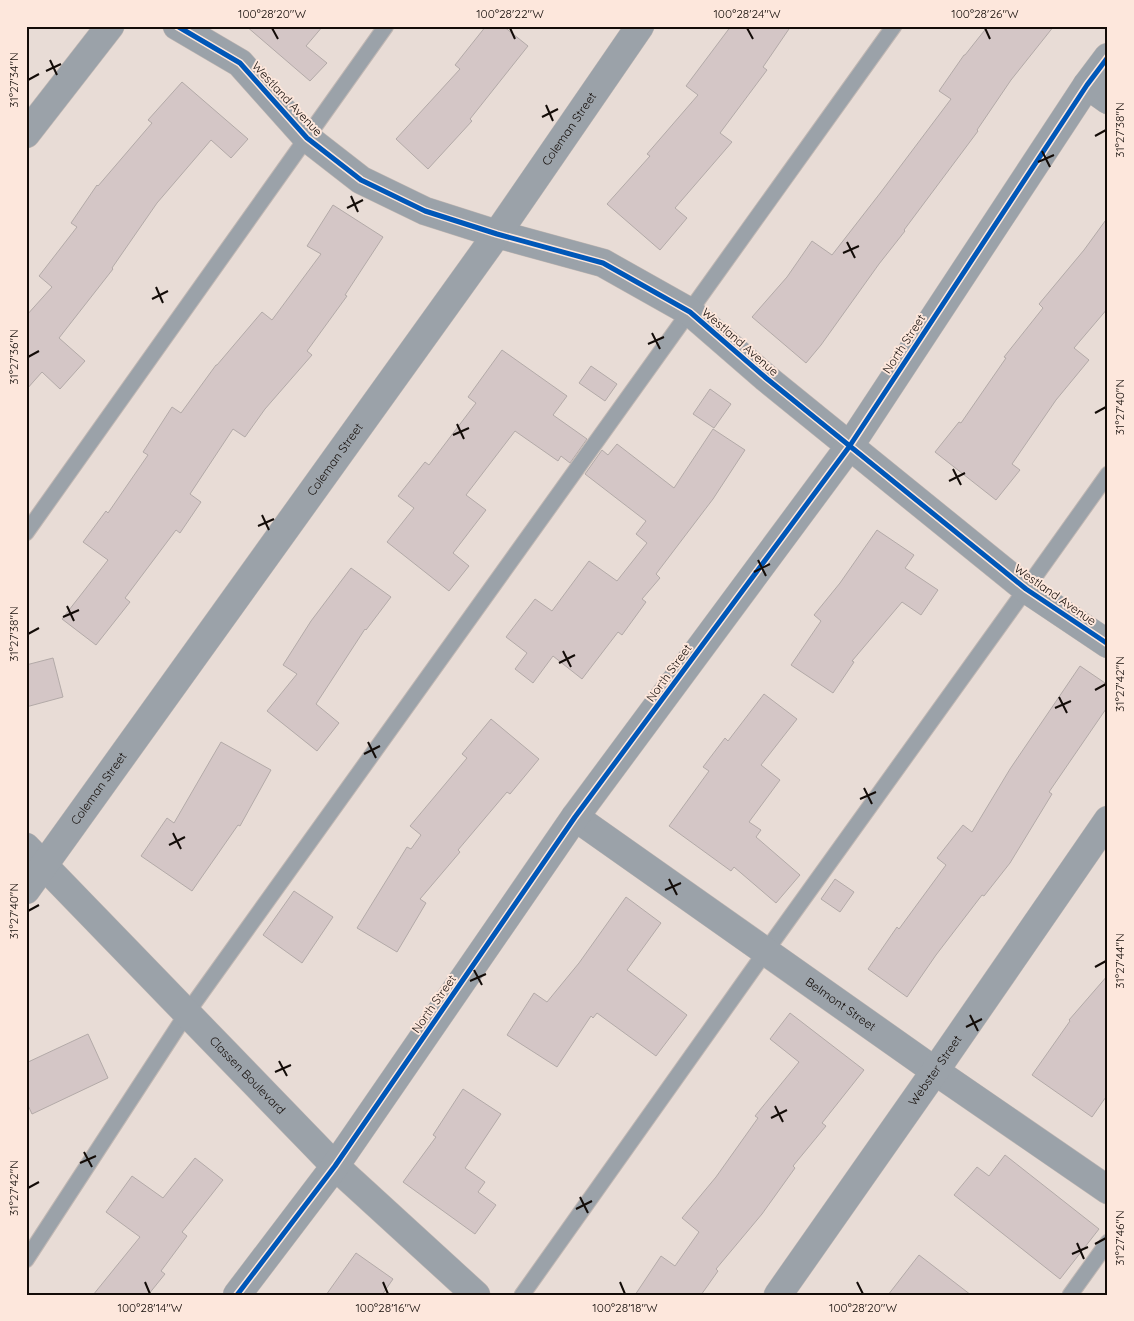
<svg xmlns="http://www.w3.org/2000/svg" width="1134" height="1321" viewBox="0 0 1134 1321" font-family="Quicksand,sans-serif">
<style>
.building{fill:#d4c6c6;stroke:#b3aaa8}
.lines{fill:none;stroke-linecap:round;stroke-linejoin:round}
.service-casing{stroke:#c0b7b3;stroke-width:17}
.minor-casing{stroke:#c0b7b3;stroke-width:29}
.service{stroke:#9ba2a9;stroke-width:15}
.minor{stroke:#9ba2a9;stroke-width:28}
.cycleway-casing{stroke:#fde7dc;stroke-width:8}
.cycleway{stroke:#0057b8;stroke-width:5}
.ticks{fill:none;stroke:#130c08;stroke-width:2}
.labels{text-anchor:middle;stroke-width:4;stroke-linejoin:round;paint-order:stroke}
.street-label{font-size:12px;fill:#130c08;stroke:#fde7dc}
.neatline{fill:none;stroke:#130c08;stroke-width:2}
.ticks-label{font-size:12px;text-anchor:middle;fill:#130c08}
</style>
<rect width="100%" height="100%" fill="#e8dcd6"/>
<g class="building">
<path d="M246,26H323L306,46L327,63L310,81Z"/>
<path d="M486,26H503L528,46L470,119L472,121L428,169L396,139L460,69L455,65Z"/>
<path d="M731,26H791L763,67L767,70L720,133L732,142L675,208L687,218L660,250L607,204L650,156L647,154L698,95L686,86Z"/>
<path d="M988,26H1054L1011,80L977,130L978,131L904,230L905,231L879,264L821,345L806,363L752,317L787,277L812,241L832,255L881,192L951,99L939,91L964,55H965Z"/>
<path d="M182,82L248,139L231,158L211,140L157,203L112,268L113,269L59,338L85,361L60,389L42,372L26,390V316L52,287L39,276L77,227L71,223L97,185L98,186L152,123L148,120Z"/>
<path d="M333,205L383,237L345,295L347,296L307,351L312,355L265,409L245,437L233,429L190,494L201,502L180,533L176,530L125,598L130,602L96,645L62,619L108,560L83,542L106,511L108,513L148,455L143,452L172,407L181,413L216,365H217L262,312L272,320L321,254L307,246Z"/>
<path d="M1108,217V308L1074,348L1089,360L1056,400L1012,464L1020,470L996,500L935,452L959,422L961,423L1006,358L1004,357L1043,308L1039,304L1084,250Z"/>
<path d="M502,350L567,396L553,415L587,439L570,463L561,456L558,461L515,431L466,495L486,510L453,553L469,566L449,591L387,542L414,508L398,496L425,462L429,465L476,403L468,397Z"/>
<path d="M591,366L617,384L605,401L579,383Z"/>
<path d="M710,389L731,404L714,428L693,414Z"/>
<path d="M713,429L745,450L713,499L656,574L660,578L642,599L646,602L622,635L618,632L582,679L553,656L533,683L515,669L527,653L506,637L535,599L552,611L589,561L617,581L647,543L636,534L646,521L585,474L602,450L608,455L617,444L674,488Z"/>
<path d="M877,530L914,555L905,568L938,590L921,615L902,602L852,661L854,662L833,693L791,665L821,621L814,615L840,583Z"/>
<path d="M351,568L391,597L366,630L365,629L316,704L339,723L317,751L267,711L297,674L283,665L311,621Z"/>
<path d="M53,658L63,697L26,707V665Z"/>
<path d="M1080,666L1108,685V706L1049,792L1052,794L1010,863L984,896L982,895L936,955L907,997L868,969L897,927L899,929L946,865L937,858L963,825L972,832L1010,769Z"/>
<path d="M764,694L797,719L761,765L780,780L749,822L761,830L756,837L800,875L776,903L734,867L731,871L669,826L709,771L703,767L725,738L728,741Z"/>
<path d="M491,719L539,759L510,794L507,792L458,850L460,852L420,899L426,903L397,952L357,928L407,847L411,849L421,835L410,826L467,758L462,754Z"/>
<path d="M221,742L271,770L240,826L238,825L192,891L141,856L167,818L174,823Z"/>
<path d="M835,879L854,892L840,912L821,899Z"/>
<path d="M294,891L333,917L302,963L263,935Z"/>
<path d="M626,897L661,923L627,970L687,1015L656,1056L597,1013L593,1018L591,1016L557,1067L507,1035L534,993L547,1002L579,963Z"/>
<path d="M1108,975V1094L1092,1117L1032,1075L1070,1021L1069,1020Z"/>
<path d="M790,1013L864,1070L822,1123L826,1126L793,1166L795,1168L762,1214L716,1269L718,1271L701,1295H635L661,1256L675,1266L699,1232L682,1218L716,1177L758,1118L755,1116L799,1062L770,1039Z"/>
<path d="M88,1034L108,1078L32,1114L26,1101V1063Z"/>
<path d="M463,1089L501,1114L465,1168L485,1182L478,1192L496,1205L475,1234L403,1182L436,1137L433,1135Z"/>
<path d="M1005,1155L1099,1229L1060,1279L954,1195L977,1167L989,1176Z"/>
<path d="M195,1158L223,1180L182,1232L187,1236L161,1271L165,1274L148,1295H93L140,1237L106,1212L132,1176L163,1198Z"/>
<path d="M356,1253L393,1279L382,1295H326Z"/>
<path d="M919,1255L971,1295H888Z"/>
</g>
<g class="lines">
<defs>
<g id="service">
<path d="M26,533L386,26"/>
<path d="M26,1260L187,1013L894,26"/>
<path d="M522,1295L766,951L1026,589L1108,474"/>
<path d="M1070,1295L1108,1242"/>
</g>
<g id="minor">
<path d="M177,26L240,63L307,138L361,180L425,211L497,234L603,263L690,312L766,378L1026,589L1108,644"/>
<path d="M1087,85L1108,100"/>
<path d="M26,134L110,26"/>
<path id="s1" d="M575,817L935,1071L1108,1190"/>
<path id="s2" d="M26,847L335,1166L476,1295"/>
<path id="s3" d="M26,890L497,234L640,26"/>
<path d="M237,1295L335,1166L575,817L849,447L1087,85L1108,57"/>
<path id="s4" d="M778,1295L935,1071L1108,820"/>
</g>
</defs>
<use href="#service" class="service-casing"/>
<use href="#minor" class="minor-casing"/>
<use href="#service" class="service"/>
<use href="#minor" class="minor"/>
<defs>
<g id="cycleway">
<path d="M177,26L240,63L307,138L361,180L425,211L497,234L603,263L690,312L766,378L1026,589L1108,644"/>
<path d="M237,1295L335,1166L575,817L849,447L1087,85L1108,57"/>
</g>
</defs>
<use href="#cycleway" class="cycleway-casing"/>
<use href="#cycleway" class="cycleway"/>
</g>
<path class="ticks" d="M272,28L278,39M510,28L515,39M747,28L753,39M985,28L990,39M50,60L57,75M46,71L61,64M28,80L39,74M546,105L553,121M542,117L558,109M1095,136L1106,130M1042,151L1050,167M1038,162L1054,155M351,196L358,212M347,208L363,200M847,242L855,258M843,253L859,246M156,287L163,303M152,299L168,291M652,333L660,349M648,344L664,337M28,357L39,351M1095,413L1106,407M457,424L464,439M453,435L469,428M953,469L961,485M949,481L965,473M262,515L269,530M258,526L274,519M758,560L766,576M754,572L770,564M67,606L74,621M63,617L79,610M28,634L39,628M563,651L571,667M559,663L575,655M1095,690L1106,684M1059,697L1067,713M1055,708L1071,701M368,742L376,758M364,754L380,746M864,788L872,804M860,799L876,792M173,833L181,849M169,845L185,837M669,879L677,895M665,890L681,883M28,911L39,905M1095,967L1106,961M474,970L482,985M470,981L486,974M970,1015L978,1031M966,1027L982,1019M279,1061L287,1076M275,1072L291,1065M775,1106L783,1122M771,1118L787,1110M84,1152L92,1167M80,1163L96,1156M28,1188L39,1182M580,1197L588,1213M576,1209L592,1201M1077,1243L1084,1259M1095,1244L1106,1238M1072,1254L1088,1247M145,1282L150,1294M383,1282L388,1294M620,1282L625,1294M857,1282L863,1294"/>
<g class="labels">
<g class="street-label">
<text transform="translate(287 99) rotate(47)" y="4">Westland Avenue</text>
<text dy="4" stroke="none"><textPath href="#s3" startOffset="935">Coleman Street</textPath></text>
<text transform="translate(740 342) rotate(41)" y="4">Westland Avenue</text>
<text transform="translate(904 344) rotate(-57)" y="4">North Street</text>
<text dy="4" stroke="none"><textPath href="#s3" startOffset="530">Coleman Street</textPath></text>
<text transform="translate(1055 595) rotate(35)" y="4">Westland Avenue</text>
<text transform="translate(669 673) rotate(-54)" y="4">North Street</text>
<text dy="4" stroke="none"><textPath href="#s3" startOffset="125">Coleman Street</textPath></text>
<text transform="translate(434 1004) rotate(-55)" y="4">North Street</text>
<text dy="4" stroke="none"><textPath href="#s1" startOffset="325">Belmont Street</textPath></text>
<text dy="4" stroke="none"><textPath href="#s4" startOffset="274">Webster Street</textPath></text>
<text dy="4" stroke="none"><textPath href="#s2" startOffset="318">Classen Boulevard</textPath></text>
</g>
</g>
<rect width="1134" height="1321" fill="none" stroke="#fde7dc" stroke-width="55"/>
<rect x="28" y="28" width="1078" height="1266" class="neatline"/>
<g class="ticks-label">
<text x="272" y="18">100°28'20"W</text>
<text x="510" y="18">100°28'22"W</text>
<text x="747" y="18">100°28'24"W</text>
<text x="985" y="18">100°28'26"W</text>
<text transform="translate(14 80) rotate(-90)" y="4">31°27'34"N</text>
<text transform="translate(1120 130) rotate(-90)" y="4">31°27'38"N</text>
<text transform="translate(14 357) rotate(-90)" y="4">31°27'36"N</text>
<text transform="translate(1120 407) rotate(-90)" y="4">31°27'40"N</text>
<text transform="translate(14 634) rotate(-90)" y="4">31°27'38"N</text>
<text transform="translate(1120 684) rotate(-90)" y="4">31°27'42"N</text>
<text transform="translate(14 911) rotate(-90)" y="4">31°27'40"N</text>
<text transform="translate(1120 961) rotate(-90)" y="4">31°27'44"N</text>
<text transform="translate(14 1188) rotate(-90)" y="4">31°27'42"N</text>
<text transform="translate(1120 1238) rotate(-90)" y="4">31°27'46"N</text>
<text x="150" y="1312">100°28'14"W</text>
<text x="388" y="1312">100°28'16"W</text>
<text x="625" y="1312">100°28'18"W</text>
<text x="863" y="1312">100°28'20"W</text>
</g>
</svg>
